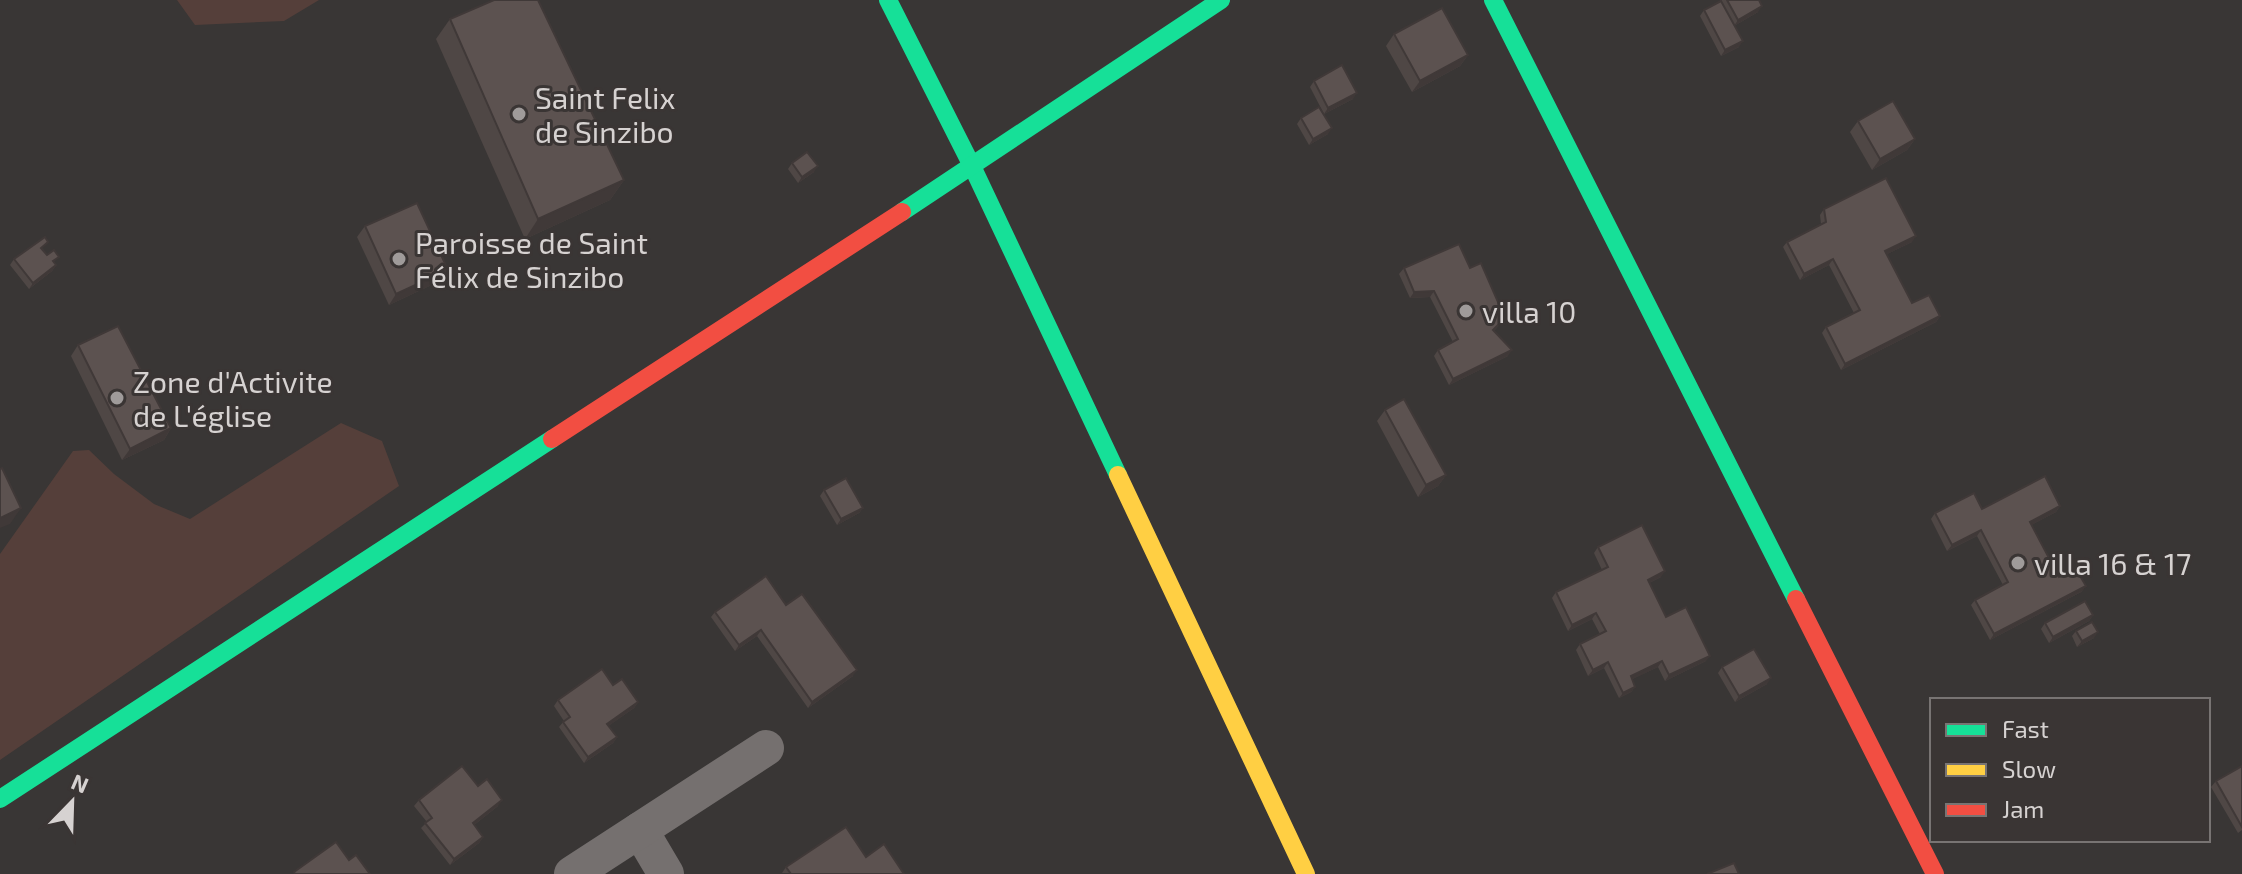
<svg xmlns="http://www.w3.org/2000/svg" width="2242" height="874" font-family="'Exo 2',sans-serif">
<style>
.green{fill:#553f3a}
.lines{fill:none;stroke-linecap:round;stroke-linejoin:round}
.street{stroke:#75706f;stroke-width:36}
.fast{stroke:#16e098;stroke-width:18}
.slow{stroke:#ffcf43;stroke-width:18}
.jam{stroke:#f24e42;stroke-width:18}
.wall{fill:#4f4745}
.shaded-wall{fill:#403938}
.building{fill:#5c5250;stroke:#403938;stroke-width:2}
.poi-dot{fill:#9f9b9a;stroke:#3a3534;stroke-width:3}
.labels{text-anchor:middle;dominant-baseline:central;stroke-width:6;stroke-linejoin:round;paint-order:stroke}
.poi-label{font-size:30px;fill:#d6d2d1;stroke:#3a3534;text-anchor:start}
</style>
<rect width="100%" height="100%" fill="#393635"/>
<g class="green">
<polygon points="177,0 319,0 284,21 195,25"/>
<polygon points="341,423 382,441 399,486 0,760 0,554 73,451 89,450 114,474 154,504 190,519"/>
</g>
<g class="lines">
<g class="street">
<polyline points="640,830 666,874"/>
<polyline points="572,874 766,748"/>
</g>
<g class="fast">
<polyline points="888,0 972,166 1118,475"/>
<polyline points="1493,0 1796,599"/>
<polyline points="902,212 1221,0"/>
<polyline points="0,799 552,439"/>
</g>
<polyline class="slow" points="1118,475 1306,874"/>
<g class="jam">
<polyline points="552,439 902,212"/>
<polyline points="1796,599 1935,874"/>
</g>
</g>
<g class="wall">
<polygon points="1720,0 1759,0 1758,12 1734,26 1739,47 1721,56 1700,16 1704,10 1720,1"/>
<polygon points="450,19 624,180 610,200 525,239 436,39"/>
<polygon points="1394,34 1468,55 1460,66 1412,92 1386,46"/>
<polygon points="1314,81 1353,99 1324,114 1310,87"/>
<polygon points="1301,118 1328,134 1309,145 1297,124"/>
<polygon points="1858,121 1915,139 1907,150 1872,170 1850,132"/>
<polygon points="792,163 814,172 798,183 788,169"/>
<polygon points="1824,209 1912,242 1887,254 1912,303 1940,316 1936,322 1841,370 1822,333 1826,327 1854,313 1829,265 1800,280 1783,247 1787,242 1821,224 1820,215"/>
<polygon points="365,226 440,281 389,305 357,237"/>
<polygon points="44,248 42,249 56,265 52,271 29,289 10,265 14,259"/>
<polygon points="1404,268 1470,268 1505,318 1494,331 1508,356 1449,385 1434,356 1438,350 1453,342 1430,297 1410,298 1399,274"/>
<polygon points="78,345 171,428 164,440 122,460 71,356"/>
<polygon points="1385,410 1446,475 1438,486 1418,497 1377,421"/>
<polygon points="824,490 863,508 859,513 837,525 820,496"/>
<polygon points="2060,506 2056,512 2031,525 2059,577 2086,586 2081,592 1990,640 1971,605 1975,600 2003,585 1977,536 1947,551 1931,519 1935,513 1982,509"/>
<polygon points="1598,547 1661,577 1649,583 1666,617 1706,661 1665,681 1658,667 1632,679 1635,687 1631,692 1619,698 1604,668 1588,676 1576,650 1580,644 1600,634 1592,619 1568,631 1552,598 1556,592 1602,570 1594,553"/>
<polygon points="786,605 853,676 808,708 757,636 735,651 711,617 715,612"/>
<polygon points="2093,615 2089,621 2049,643 2041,629 2045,623"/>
<polygon points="2076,631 2094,638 2077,647 2072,636"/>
<polygon points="1722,667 1767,684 1735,702 1718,673"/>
<polygon points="613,685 638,702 634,708 608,726 617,737 613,743 584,763 559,727 564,721 554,706 558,700"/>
<polygon points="2242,766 2242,830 2238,833 2211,787 2216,781"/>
<polygon points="478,786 498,806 474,825 483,837 479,843 450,865 421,828 427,822 414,806 419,800"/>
<polygon points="866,857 904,874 782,873 786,867"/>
</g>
<g class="shaded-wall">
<polygon points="1762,6 1758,12 1734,26 1738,20"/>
<polygon points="1743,41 1739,47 1721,56 1725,50"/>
<polygon points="1468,55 1460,66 1412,92 1420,81"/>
<polygon points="1357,93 1353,99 1324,114 1328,108"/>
<polygon points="1332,128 1328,134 1309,145 1313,139"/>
<polygon points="1915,139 1907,150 1872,170 1880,159"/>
<polygon points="818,166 814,172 798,183 802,177"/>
<polygon points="624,180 610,200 525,239 538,219"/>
<polygon points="1916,236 1912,242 1881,257 1885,251"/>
<polygon points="1833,259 1829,265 1800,280 1804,274"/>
<polygon points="56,265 52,271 29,289 33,283"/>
<polygon points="448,270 440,281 389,305 396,294"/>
<polygon points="1434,291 1430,297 1410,298 1414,292"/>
<polygon points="1940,316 1936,322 1841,370 1845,364"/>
<polygon points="1512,350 1508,356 1449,385 1453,379"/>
<polygon points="171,428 164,440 122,460 130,449"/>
<polygon points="1446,475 1438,486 1418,497 1426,485"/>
<polygon points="2060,506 2056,512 2026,528 2030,522"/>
<polygon points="21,508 10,524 0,528 0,518"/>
<polygon points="863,508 859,513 837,525 841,519"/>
<polygon points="1981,530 1977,536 1947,551 1952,545"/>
<polygon points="1665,571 1661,577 1643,586 1648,580"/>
<polygon points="2086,586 2081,592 1990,640 1994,634"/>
<polygon points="1596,613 1592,619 1568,631 1572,625"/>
<polygon points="2093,615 2089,621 2049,643 2053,637"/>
<polygon points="761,630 757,636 735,651 739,645"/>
<polygon points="2098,632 2094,638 2077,647 2082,641"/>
<polygon points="1710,656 1706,661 1665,681 1669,675"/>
<polygon points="1662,661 1658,667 1627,682 1631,676"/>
<polygon points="1608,662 1604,668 1588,676 1593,670"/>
<polygon points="857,670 853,676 808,708 812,702"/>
<polygon points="1771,678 1767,684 1735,702 1739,696"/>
<polygon points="1635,687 1631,692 1619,698 1623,693"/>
<polygon points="638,702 634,708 603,730 607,724"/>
<polygon points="617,737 613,743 584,763 588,757"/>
<polygon points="502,800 498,806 469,829 473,823"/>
<polygon points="483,837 479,843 450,865 454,859"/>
</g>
<g class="building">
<polygon points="494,0 538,0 624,180 538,219 450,19"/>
<polygon points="1727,0 1759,0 1762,6 1738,20"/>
<polygon points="1721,1 1743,41 1725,50 1704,10"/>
<polygon points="1442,8 1468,55 1420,81 1394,34"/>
<polygon points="1342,65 1357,93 1328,108 1314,81"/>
<polygon points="1893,101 1915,139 1880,159 1858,121"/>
<polygon points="1319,107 1332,128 1313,139 1301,118"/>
<polygon points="807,152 818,166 802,177 792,163"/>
<polygon points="1886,178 1916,236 1885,251 1912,303 1929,295 1940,316 1845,364 1826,327 1860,310 1833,259 1804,274 1787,242 1826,222 1824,209"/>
<polygon points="417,203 448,270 396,294 365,226"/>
<polygon points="45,237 48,242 41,248 47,255 54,250 59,257 53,261 56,265 33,283 14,259"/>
<polygon points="1459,244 1470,268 1481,263 1505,318 1493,330 1512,350 1453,379 1438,350 1458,339 1434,291 1414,292 1404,268"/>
<polygon points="118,326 171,428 130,449 78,345"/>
<polygon points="1404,399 1446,475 1426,485 1385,410"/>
<polygon points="2,468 21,508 0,518 0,469"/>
<polygon points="2045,476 2060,506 2030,522 2059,577 2076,569 2086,586 1994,634 1975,600 2008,582 1981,530 1952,545 1935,513 1974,493 1982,509"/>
<polygon points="846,478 863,508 841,519 824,490"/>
<polygon points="1642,525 1665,571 1648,580 1666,617 1686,607 1710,656 1669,675 1662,661 1631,676 1635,687 1623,693 1608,662 1593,670 1580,644 1606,631 1596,613 1572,625 1556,592 1608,567 1598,547"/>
<polygon points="766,576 786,605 802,594 857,670 812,702 761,630 739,645 715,612"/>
<polygon points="2085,601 2093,615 2053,637 2045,623"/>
<polygon points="2092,622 2098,632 2082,641 2076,631"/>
<polygon points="1754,649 1771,678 1739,696 1722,667"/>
<polygon points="602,669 613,685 622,679 638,702 607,724 617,737 588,757 563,722 570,717 558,700"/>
<polygon points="462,766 478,786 487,779 502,800 473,823 483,837 454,859 425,823 432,818 419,800"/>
<polygon points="2242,766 2242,827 2216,781"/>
<polygon points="846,827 866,857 884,844 904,874 791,874 786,867"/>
<polygon points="336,842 349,860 356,855 370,874 295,874 294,872"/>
<polygon points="1734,863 1739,874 1707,874"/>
</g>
<g class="poi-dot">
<circle cx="519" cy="114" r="8"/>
<circle cx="399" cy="259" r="8"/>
<circle cx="1466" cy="311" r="8"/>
<circle cx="117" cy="398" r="8"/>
<circle cx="2018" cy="563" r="8"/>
</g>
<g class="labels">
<g class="poi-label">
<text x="535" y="97">Saint Felix<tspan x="535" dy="34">de Sinzibo</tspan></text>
<text x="415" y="242">Paroisse de Saint<tspan x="415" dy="34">Félix de Sinzibo</tspan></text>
<text x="1482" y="311">villa 10</text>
<text x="133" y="381">Zone d'Activite<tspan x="133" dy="34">de L'église</tspan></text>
<text x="2034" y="563">villa 16 &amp; 17</text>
</g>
</g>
<rect x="1930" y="698" width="280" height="144" fill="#3a3534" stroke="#787473" stroke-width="2"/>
<rect x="1946" y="724" width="40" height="12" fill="#16e098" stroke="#787473" stroke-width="2"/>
<text x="2002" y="738" font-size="24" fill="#d6d2d1">Fast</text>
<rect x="1946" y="764" width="40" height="12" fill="#ffcf43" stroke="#787473" stroke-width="2"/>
<text x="2002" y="778" font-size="24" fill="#d6d2d1">Slow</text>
<rect x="1946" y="804" width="40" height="12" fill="#f24e42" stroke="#787473" stroke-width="2"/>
<text x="2002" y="818" font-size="24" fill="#d6d2d1">Jam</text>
<g transform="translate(72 802) rotate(23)" stroke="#3a3534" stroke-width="6" paint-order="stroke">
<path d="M0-6L14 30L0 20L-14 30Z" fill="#d6d2d1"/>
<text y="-12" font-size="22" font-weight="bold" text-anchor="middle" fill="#d6d2d1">N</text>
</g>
</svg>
